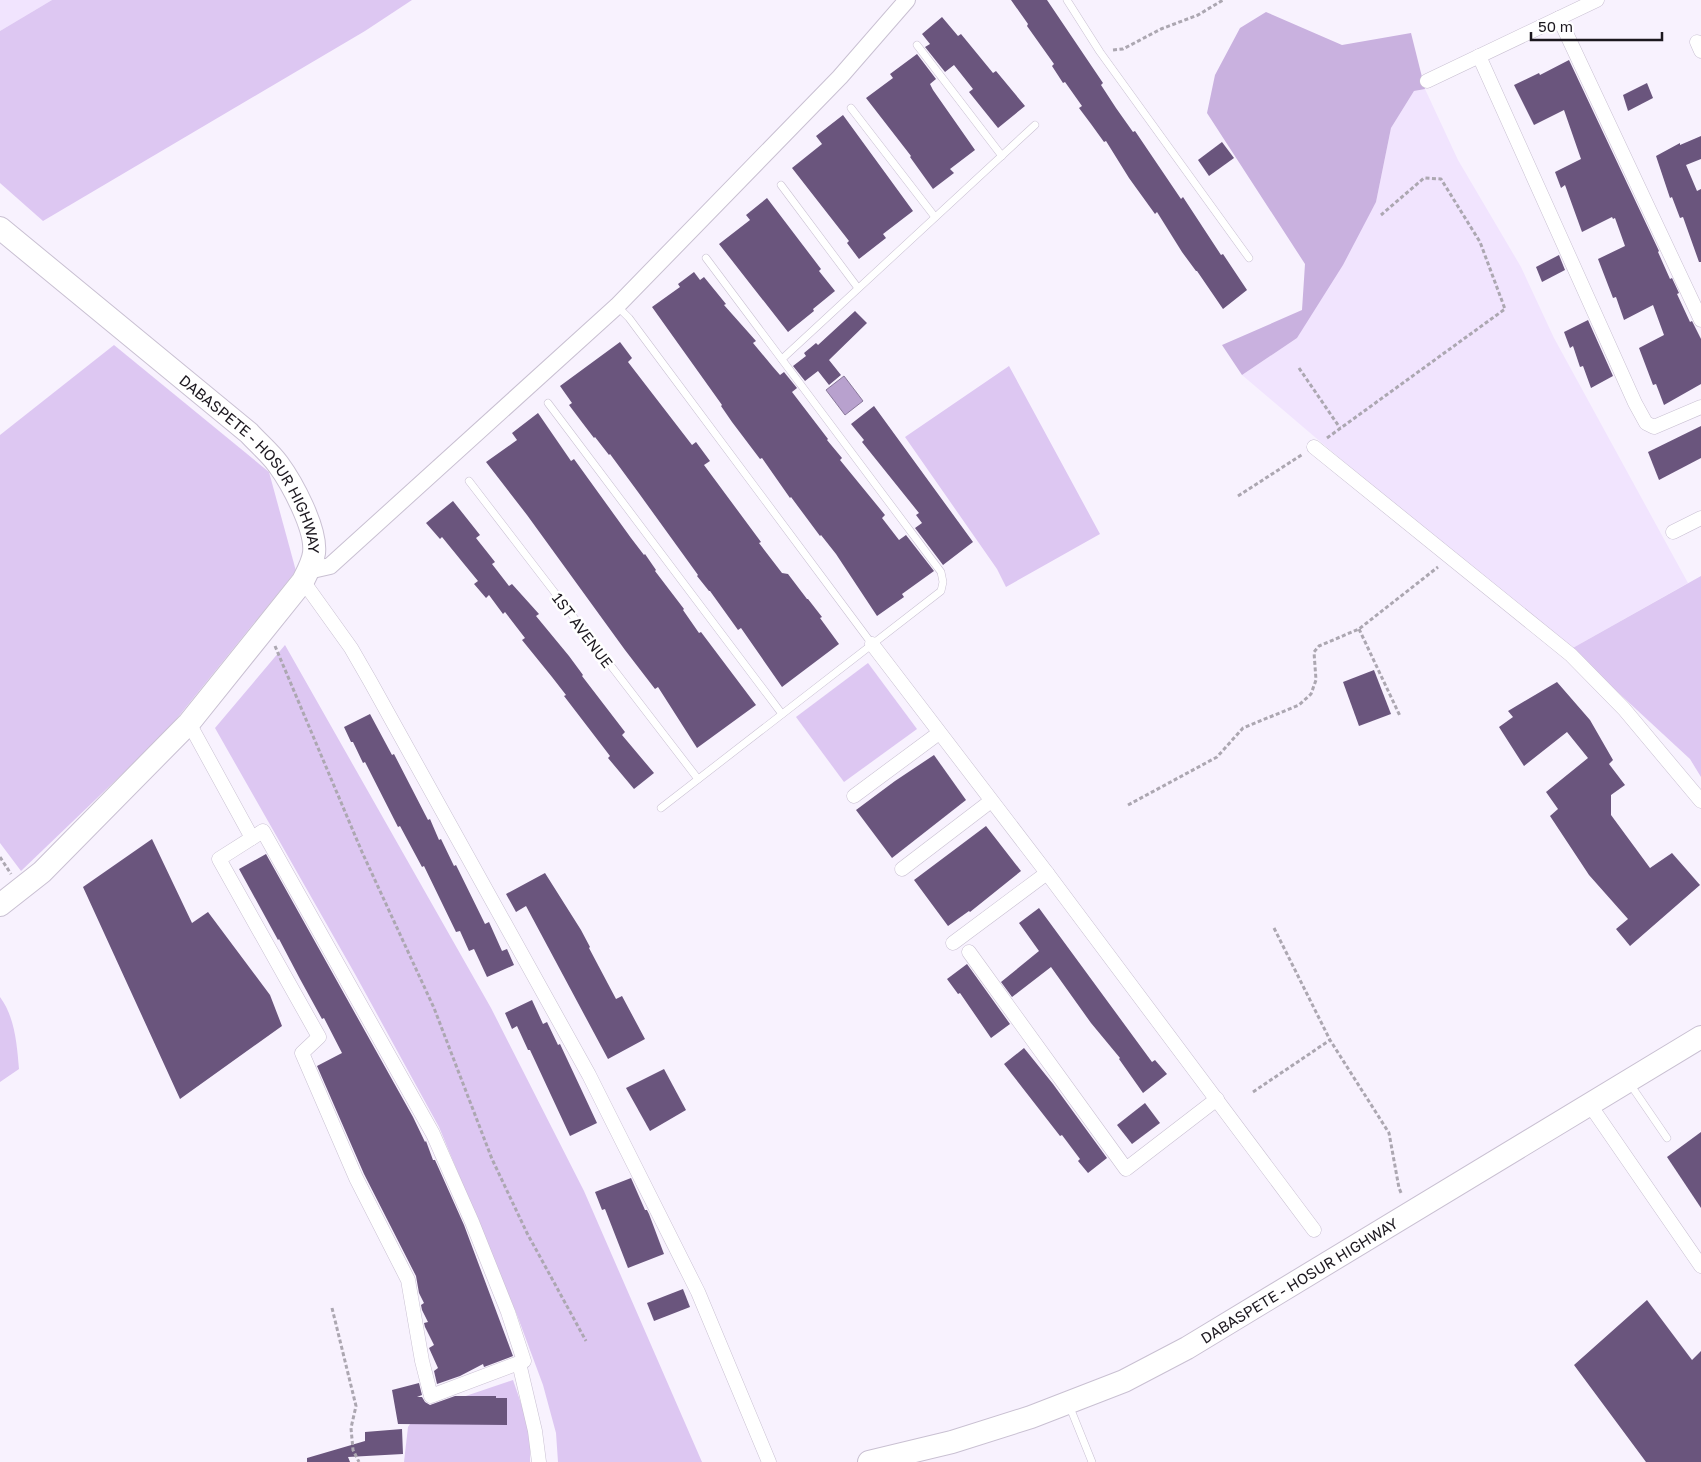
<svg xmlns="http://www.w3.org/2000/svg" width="1701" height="1462" font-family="'Golos Text',sans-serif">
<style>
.built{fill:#f1e4fe}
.green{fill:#ddc7f2}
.forest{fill:#c9b1df}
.water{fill:#b8a1ce;stroke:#89789a}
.building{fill:#6a557d}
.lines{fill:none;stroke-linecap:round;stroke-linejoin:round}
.service-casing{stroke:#c9c0d2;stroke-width:8}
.minor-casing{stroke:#c9c0d2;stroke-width:15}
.tertiary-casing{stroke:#c9c0d2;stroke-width:18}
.trunk-casing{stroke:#c9c0d2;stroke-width:24}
.path{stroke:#aca7b1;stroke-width:3;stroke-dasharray:4 2.5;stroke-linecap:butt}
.service{stroke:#fff;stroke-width:7}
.minor{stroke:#fff;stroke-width:14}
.tertiary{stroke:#fff;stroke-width:16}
.trunk{stroke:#fff;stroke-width:22}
.labels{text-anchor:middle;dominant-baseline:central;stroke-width:5;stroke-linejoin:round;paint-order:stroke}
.street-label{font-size:15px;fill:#1c181f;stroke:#fff}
</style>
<rect width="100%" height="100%" fill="#f8f2fe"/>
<g class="built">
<polygon points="0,0 52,0 0,31"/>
<polygon points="1425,89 1458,160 1521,267 1554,338 1688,583 1571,649 1350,467 1242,375 1297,338 1376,202 1391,128 1414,91"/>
</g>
<g class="green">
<polygon points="52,0 412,0 365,31 43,221 0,183 0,31"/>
<polygon points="114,345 269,472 296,571 166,732 21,871 0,843 0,435"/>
<polygon points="1009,366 1100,534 1006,587 997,569 905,437"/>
<polygon points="1701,576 1701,777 1690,759 1571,649"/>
<polygon points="285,645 491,1008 584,1191 702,1462 558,1462 556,1433 543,1385 517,1315 439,1127 355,974 215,728"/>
<polygon points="868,663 917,729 844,782 796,717"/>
<path d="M0,997C15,1017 17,1045 19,1069L0,1082Z"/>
<polygon points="513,1380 530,1429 530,1462 404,1462 408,1427 417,1414 442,1404"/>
</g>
<polygon class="forest" points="1266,12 1342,45 1411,33 1425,89 1414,91 1391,128 1376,202 1343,265 1297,338 1242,375 1222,345 1302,310 1305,264 1207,113 1215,75 1240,28"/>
<polygon class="water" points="844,376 863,401 845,415 826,390"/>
<g class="building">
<polygon points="1011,0 1047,0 1103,83 1101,85 1116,108 1133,132 1135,131 1181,199 1183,197 1221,255 1223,254 1247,290 1223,309 1197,271 1196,271 1182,252 1157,212 1155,214 1129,178 1106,141 1104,142 1091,124 1079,108 1082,106 1065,82 1063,83 1052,66 1054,64 1027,26 1028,24"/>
<polygon points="942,17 958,36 961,34 993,73 996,71 1025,106 998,128 969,92 973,89 954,65 945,72 925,47 930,44 922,34"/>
<polygon points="917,54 936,79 930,84 933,90 975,150 950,169 954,173 933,189 910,157 911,156 866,98 893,78 890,74"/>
<polygon points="1569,60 1659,251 1658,252 1670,279 1672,278 1679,293 1677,294 1690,322 1692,321 1701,339 1701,384 1664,405 1656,384 1653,385 1639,348 1664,335 1653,305 1624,320 1616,297 1613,298 1598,259 1625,246 1615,218 1613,219 1612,217 1582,232 1565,185 1561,188 1555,172 1581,159 1564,110 1534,125 1514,85 1539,73 1540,75"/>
<polygon points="1647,83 1653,98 1628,111 1623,95"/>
<polygon points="843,115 913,211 883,234 886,238 859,259 847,243 849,241 792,168 822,144 816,136"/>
<polygon points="1701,136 1701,159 1686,165 1697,191 1701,189 1701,262 1699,262 1683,217 1680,218 1672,197 1670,198 1656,156 1680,143 1680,145"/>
<polygon points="1222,142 1234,158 1209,176 1198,160"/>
<polygon points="767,198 821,269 819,271 835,291 813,309 814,311 788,332 719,244 750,220 746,215"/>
<polygon points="1559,255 1565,270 1542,282 1536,267"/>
<polygon points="694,272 700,280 704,277 726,304 724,305 756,341 753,343 773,367 780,375 784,372 797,388 792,392 828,439 827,440 842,458 840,460 885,515 882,518 899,540 906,535 934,571 902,594 904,597 877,616 836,554 821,535 820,536 791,497 790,498 762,458 760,459 732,422 721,406 722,405 652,307 680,287 678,284"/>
<polygon points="855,311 867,323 829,360 841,375 829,385 818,371 805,381 793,366 806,356 804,353 816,343 818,345"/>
<polygon points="1588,320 1613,376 1591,388 1583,366 1580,367 1573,346 1570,348 1564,332"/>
<polygon points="620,342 632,358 628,362 692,445 696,442 710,461 704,465 761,542 759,543 782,573 788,574 807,599 808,599 822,617 820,618 839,644 782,687 741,628 738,630 710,591 709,591 697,576 698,575 638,492 610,454 609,455 595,437 594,438 581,421 569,405 572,403 560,386"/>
<polygon points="874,406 973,542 943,565 915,528 922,523 916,515 919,513 862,442 864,440 851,424"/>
<polygon points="538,413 571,461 574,459 631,538 644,555 645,554 656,570 655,571 684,609 683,610 699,633 701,632 756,705 697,748 658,687 655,689 625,650 527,515 486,462 517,440 512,433"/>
<polygon points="1701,426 1701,458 1659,480 1648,452"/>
<polygon points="453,501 480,535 476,538 495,562 492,564 509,586 512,584 539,614 536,616 569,656 583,675 582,676 625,732 622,735 654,773 634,789 608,758 610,756 564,696 566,695 552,677 522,640 525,638 505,612 503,614 489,595 486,598 474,584 478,581 464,564 442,537 440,539 426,523"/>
<polygon points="1374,670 1391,714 1359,726 1343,682"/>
<polygon points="1557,682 1590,720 1613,760 1609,764 1625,785 1611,795 1611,815 1650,868 1672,853 1700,885 1630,946 1616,929 1628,919 1589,875 1550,816 1558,809 1546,792 1588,758 1567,732 1524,766 1499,727 1513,717 1508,711"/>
<polygon points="370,714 392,755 394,754 428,820 430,819 439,840 441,839 454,866 456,865 485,924 489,922 502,951 507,949 514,965 487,977 474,949 469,951 460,931 456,932 424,866 422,867 400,826 398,827 365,762 363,763 353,742 351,742 344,727"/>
<polygon points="934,755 966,800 892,858 856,810 895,781"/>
<polygon points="986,826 1021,871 970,912 969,911 948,926 914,880"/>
<polygon points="152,839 192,923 208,912 270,995 282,1026 180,1099 83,887"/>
<polygon points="266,854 413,1117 425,1142 426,1141 433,1160 435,1160 464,1225 513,1356 484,1367 483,1364 460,1376 437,1384 434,1371 438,1368 429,1348 434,1345 425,1327 424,1323 428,1322 422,1310 421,1305 424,1303 419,1293 416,1276 364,1174 317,1066 342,1053 324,1018 322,1019 300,979 279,939 278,940 239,869"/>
<polygon points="545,873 581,930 590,947 589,948 616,999 622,996 645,1039 608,1059 526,906 516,912 506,894"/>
<polygon points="1039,908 1152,1062 1155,1060 1167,1074 1143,1093 1119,1059 1120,1058 1091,1023 1051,967 1012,997 1001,982 1039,951 1019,923"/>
<polygon points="967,964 1010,1024 991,1038 960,993 958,994 947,979"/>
<polygon points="532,1000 543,1024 547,1022 558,1045 560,1044 597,1123 570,1136 530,1050 528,1050 517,1026 512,1029 505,1013"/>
<polygon points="1024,1048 1053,1084 1107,1158 1088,1173 1078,1161 1080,1159 1062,1135 1060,1136 1004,1064"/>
<polygon points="664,1069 686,1110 650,1131 626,1088"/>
<polygon points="1145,1103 1160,1123 1132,1144 1117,1125"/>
<polygon points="1701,1132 1701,1208 1667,1157"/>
<polygon points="631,1178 645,1210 647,1210 649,1214 664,1254 628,1268 605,1209 602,1210 595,1192"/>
<polygon points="683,1289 690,1307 654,1321 647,1303"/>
<polygon points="1647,1300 1692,1360 1701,1351 1701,1462 1646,1462 1574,1365"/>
<polygon points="419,1383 422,1395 417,1397 422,1397 425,1402 430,1405 455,1396 496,1396 496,1398 507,1398 507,1425 398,1424 392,1390"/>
<polygon points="402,1429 403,1454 348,1457 350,1462 307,1462 307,1458 365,1441 365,1432"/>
</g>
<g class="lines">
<defs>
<g id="service">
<polyline points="1067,0 1100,52 1249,258"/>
<polyline points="917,45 1002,156"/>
<polyline points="851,108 935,217"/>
<polyline points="781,185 858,288"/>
<polyline points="617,306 629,318 872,644"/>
<polyline points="782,359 1035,125"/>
<polyline points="548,403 782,714"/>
<polyline points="469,481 698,779"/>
<polyline points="661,808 941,591 943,582 941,572 706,258"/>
<polyline points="1630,1084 1667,1138"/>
<polyline points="1069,1405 1092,1462"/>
</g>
<g id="minor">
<polyline points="1559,18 1701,320"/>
<polyline points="1697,42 1701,51"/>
<polyline points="1479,56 1635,403 1646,423 1654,427 1701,407"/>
<polyline points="1427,81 1597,0"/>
<polyline points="1314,447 1571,655 1624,709 1701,801"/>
<polyline points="1673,532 1701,518"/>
<polyline points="303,581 351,648 370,681 589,1075 698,1292 769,1462"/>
<polyline points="872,644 1047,873 1314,1230"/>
<polyline points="189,723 252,838"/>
<polyline points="854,796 939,733"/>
<polygon points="263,831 433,1134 472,1222 508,1312 524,1361 431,1396 422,1361 408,1280 356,1178 302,1053 319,1037 219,859"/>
<polyline points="902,869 991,801"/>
<polyline points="953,943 1047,873"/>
<polyline points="969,952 1126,1169 1217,1099"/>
<polyline points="1590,1105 1701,1266"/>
<polyline points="519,1363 535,1431 539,1462"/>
</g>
<polyline id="tertiary" points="308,571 330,566 617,306 840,77 907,0"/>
<g id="trunk">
<path id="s1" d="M0,228L249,433C258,443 270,453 278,464C292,483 317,529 314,553C313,562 307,573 303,581L189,723L42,872L0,905"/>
<path id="s2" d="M869,1462L952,1442L1031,1417L1124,1381L1187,1348L1701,1037"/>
</g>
</defs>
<use href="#service" class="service-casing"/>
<use href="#minor" class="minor-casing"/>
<use href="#tertiary" class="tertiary-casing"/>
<use href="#trunk" class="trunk-casing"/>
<g class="path">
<polyline points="1113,50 1123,49 1161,29 1198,15 1223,0"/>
<polyline points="1299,368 1340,428"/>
<polyline points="1327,438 1505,309 1480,242 1441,179 1424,178 1381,215"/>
<polyline points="1238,496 1303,454"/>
<polyline points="1359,629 1400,716"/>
<polyline points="275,646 362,852 434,1008 492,1159 527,1233 586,1341"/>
<polyline points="1128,805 1217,757 1243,728 1299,705 1311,694 1316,680 1314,652 1319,646 1359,629 1438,567"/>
<polyline points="0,857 11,874"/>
<polyline points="1274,928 1330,1040 1389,1133 1399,1188 1402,1195"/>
<polyline points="1253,1092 1330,1040"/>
<polyline points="332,1308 356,1406 351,1428 353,1450 359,1462"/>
</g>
<use href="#service" class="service"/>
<use href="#minor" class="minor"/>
<use href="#tertiary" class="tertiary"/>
<use href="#trunk" class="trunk"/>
</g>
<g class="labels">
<g class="street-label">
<text stroke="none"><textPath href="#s1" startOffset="349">DABASPETE - HOSUR HIGHWAY</textPath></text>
<text transform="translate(583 630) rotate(53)">1ST AVENUE</text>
<text stroke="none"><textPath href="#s2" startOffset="470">DABASPETE - HOSUR HIGHWAY</textPath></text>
</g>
</g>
<path d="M1531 32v8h131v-8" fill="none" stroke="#1c181f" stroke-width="2.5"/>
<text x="1538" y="32" font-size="15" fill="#1c181f" stroke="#ffffff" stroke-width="4" paint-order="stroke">50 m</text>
</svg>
